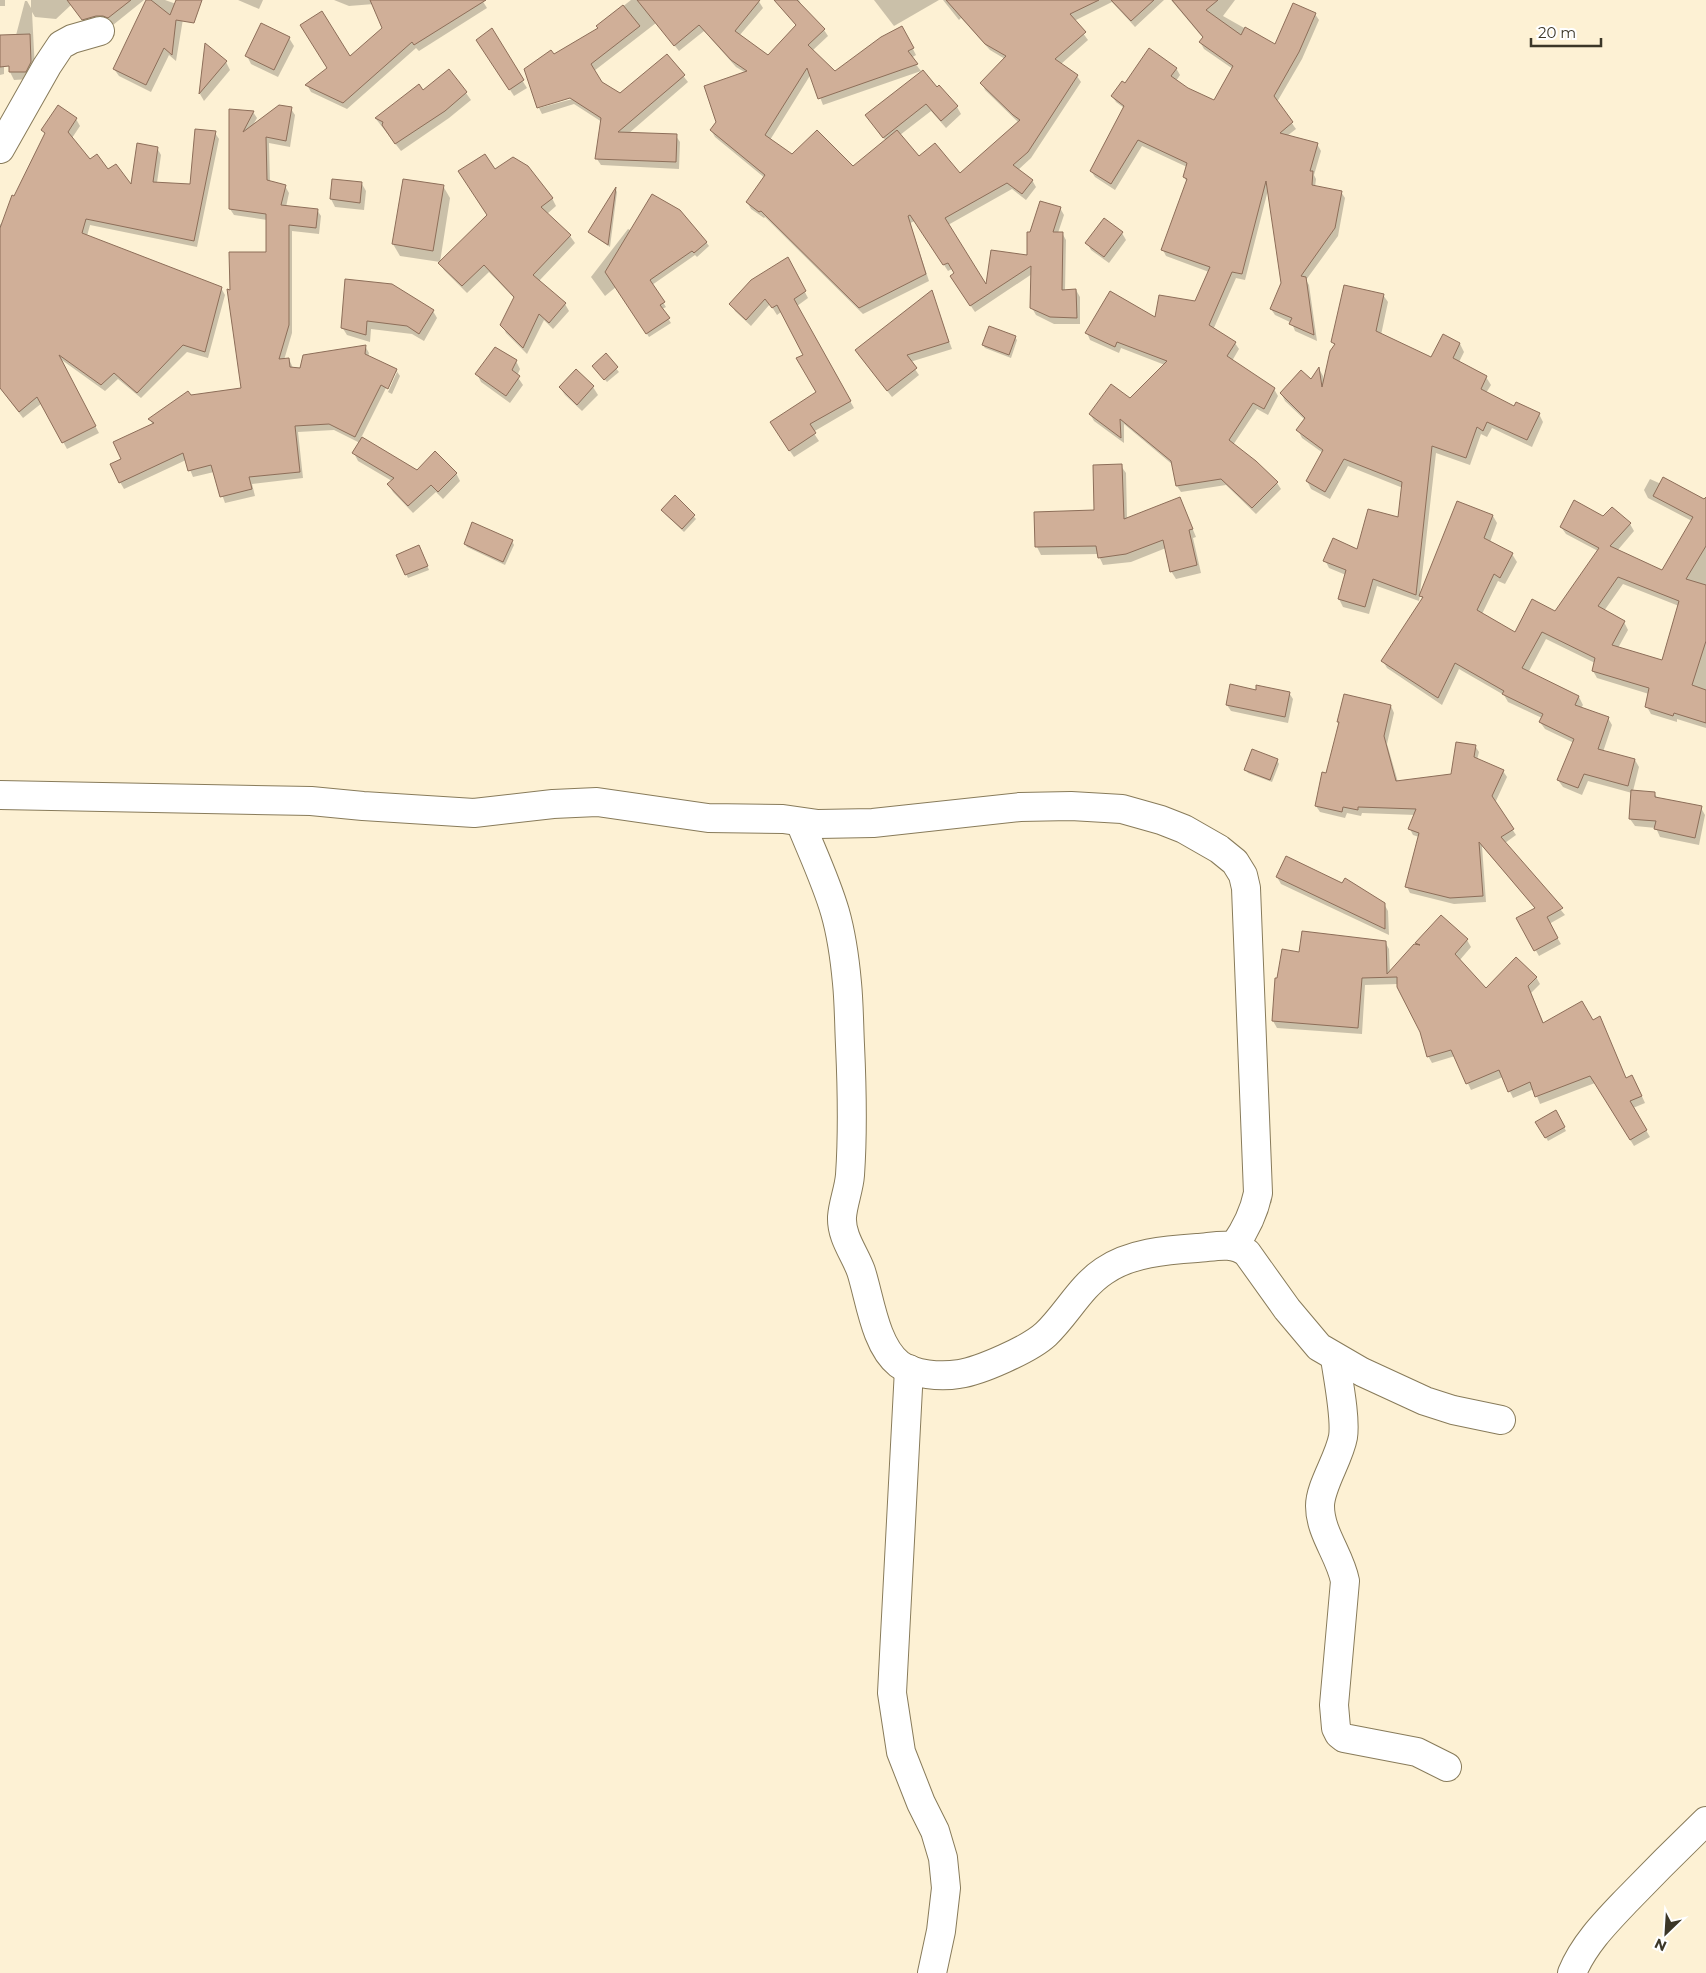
<svg xmlns="http://www.w3.org/2000/svg" width="1706" height="1973" font-family="Montserrat,sans-serif">
<style>
.shadow{fill:#0003;fill-rule:evenodd}
.building{fill:#d0af98;stroke:#8d6e59;fill-rule:evenodd}
.lines{fill:none;stroke-linecap:round;stroke-linejoin:round}
.minor-casing{stroke:#887b5a;stroke-width:30}
.minor{stroke:#fff;stroke-width:28}
</style>
<rect width="100%" height="100%" fill="#fdf1d4"/>
<g class="shadow">
<rect x="0" y="0" width="5" height="6"/>
<polygon points="31,0 144,0 113,25 108,22 87,26 71,5 56,19 35,17 32,12 35,70 30,79 14,80 10,72 10,58 25,1 27,1 31,8"/>
<polygon points="147,0 165,0 179,5 184,13 176,61 169,55 151,92 119,76 114,69"/>
<polygon points="238,0 263,0 259,9"/>
<polygon points="334,0 482,0 487,8 419,51 416,48 347,109 311,92 307,85 350,58 383,28 374,4 349,6"/>
<polygon points="631,0 758,0 763,8 739,36 768,56 797,26 774,0 799,0 801,4 800,5 824,30 828,36 812,51 835,73 902,28 916,55 911,58 921,71 823,105 811,74 770,140 792,156 853,168 886,141 866,115 937,89 957,107 961,114 946,128 931,111 900,135 919,158 960,175 1019,123 985,90 982,83 1005,59 990,50 961,18 959,20 943,0 1164,0 1135,27 1112,2 1074,21 1088,40 1061,64 1077,76 1081,82 1031,158 1018,170 1032,180 1036,187 1026,200 1012,189 948,225 987,288 1028,257 1031,233 1060,208 1064,215 1058,233 1062,233 1066,240 1065,291 1076,290 1080,297 1080,324 1054,324 1036,315 1032,308 1032,274 975,312 955,283 955,273 952,269 948,271 915,221 910,223 929,281 863,314 765,217 764,218 751,209 747,202 765,178 715,137 711,130 746,73 736,67 704,31 679,51 656,23 594,71 601,82 620,94 667,55 688,82 628,134 676,136 680,142 679,169 601,165 597,159 602,122 574,104 542,114 539,108 576,98 554,56 599,28 598,26"/>
<polygon points="874,0 939,0 894,26"/>
<polygon points="1171,0 1235,0 1223,16 1276,46 1315,14 1319,20 1302,59 1277,102 1296,129 1287,136 1317,144 1321,151 1314,175 1316,179 1315,187 1341,192 1345,198 1338,236 1306,280 1309,285 1317,341 1295,331 1292,323 1275,315 1271,309 1282,284 1268,190 1245,280 1236,278 1213,330 1235,343 1239,349 1232,361 1274,389 1278,396 1268,415 1257,409 1233,445 1277,483 1281,489 1256,514 1226,485 1181,492 1177,486 1173,465 1124,424 1124,443 1094,421 1090,414 1130,400 1165,365 1121,348 1119,353 1090,340 1087,333 1156,319 1196,302 1209,272 1166,256 1163,250 1187,182 1184,177 1187,167 1142,146 1115,190 1095,177 1091,171 1124,108 1116,102 1112,96 1125,84 1176,68 1180,75 1176,81 1188,89 1215,102 1233,69 1204,49 1200,42 1203,38"/>
<polygon points="491,30 527,88 514,96 482,47"/>
<polygon points="0,38 4,44 4,74 0,75"/>
<polygon points="289,38 294,46 278,77 251,64 247,56"/>
<polygon points="206,45 226,62 230,70 204,101 200,94"/>
<polygon points="419,86 423,92 466,93 471,100 449,118 401,151 376,119"/>
<polygon points="59,107 76,119 80,126 72,138 89,161 108,171 132,187 157,148 161,155 157,183 191,185 215,133 219,139 197,247 90,225 87,236 221,288 225,295 208,358 187,352 141,398 118,379 105,391 59,358 99,433 67,449 42,403 23,418 0,388 0,224 2,225"/>
<polygon points="291,109 295,115 290,147 269,143 270,182 285,186 289,193 286,207 317,210 321,216 319,234 292,231 292,333 284,360 289,359 293,368 301,369 365,346 369,353 368,357 396,370 400,376 392,394 388,392 397,372 394,372 361,438 417,471 456,473 460,481 443,499 436,492 413,513 393,492 389,485 392,481 358,461 354,453 360,443 334,430 298,432 303,478 252,484 255,496 225,503 214,472 193,477 186,460 124,489 120,482 123,460 153,425 150,419 191,397 242,389 231,292 267,253 267,220 234,215 230,209 230,110 253,112 257,118 252,127"/>
<polygon points="495,171 552,198 556,206 547,214 570,236 575,243 539,281 565,304 569,311 553,329 544,320 527,354 506,333 502,325 515,299 489,272 467,293 444,270 440,263 489,215"/>
<polygon points="362,184 366,191 364,210 335,207 331,199"/>
<polygon points="443,186 450,198 440,262 400,256 393,244"/>
<polygon points="616,190 617,192 610,247 592,235 590,232"/>
<polygon points="628,229 632,231 706,242 709,246 697,257 695,255 652,285 666,307 662,309 671,323 649,337 616,287 605,296 591,277"/>
<polygon points="1122,233 1126,240 1109,263 1091,250 1087,243"/>
<polygon points="791,266 808,298 797,306 854,408 813,432 819,441 794,457 775,429 818,392 804,355 781,312 777,315 770,304 751,326 735,311 731,304"/>
<polygon points="346,281 433,311 437,318 424,341 412,334 371,329 370,342 347,335 342,327"/>
<polygon points="931,292 952,349 910,362 919,375 892,397 856,351"/>
<path d="M1383,295L1388,302L1381,335L1432,358L1443,336L1460,344L1464,352L1459,362L1486,377L1491,385L1486,393L1515,408L1539,414L1543,422L1532,447L1492,428L1487,437L1481,434L1470,465L1436,453L1420,593L1493,516L1497,523L1490,542L1512,554L1517,562L1505,584L1498,581L1482,614L1515,634L1555,613L1598,551L1566,534L1561,527L1604,518L1630,524L1634,531L1617,551L1662,572L1692,521L1648,498L1644,490L1650,479L1706,504V728L1677,719V722L1651,714L1647,707L1649,694L1597,678L1593,671L1595,663L1546,639L1528,673L1579,697L1583,705L1581,708L1608,718L1612,725L1603,752L1635,760L1639,767L1633,791L1654,793L1658,799L1701,808L1705,815L1699,845L1660,837L1656,828L1635,826L1630,819L1632,793L1588,781L1582,795L1563,787L1558,780L1574,743L1545,729L1540,722L1542,718L1508,702L1504,695L1459,669L1442,705L1387,668L1383,661L1423,599L1420,595L1419,601L1377,586L1369,614L1343,607L1339,599L1346,575L1329,568L1325,560L1358,551L1399,519L1403,488L1348,466L1330,499L1311,489L1307,481L1323,453L1302,438L1298,430L1305,420L1285,401L1281,393L1311,381L1319,369L1323,376L1324,383L1335,346L1333,342ZM1623,584L1679,606L1663,661L1618,648L1628,630L1624,622L1604,611Z"/>
<polygon points="1015,337 1017,340 1011,358 985,348 983,345"/>
<polygon points="605,355 619,372 607,382 593,366"/>
<polygon points="516,361 520,369 517,376 523,385 510,403 481,382 477,374"/>
<polygon points="576,371 593,387 598,395 582,411 565,395 560,388"/>
<polygon points="1121,466 1126,473 1127,519 1180,498 1196,537 1193,538 1201,573 1176,579 1171,571 1166,548 1131,562 1103,565 1098,554 1041,555 1037,547 1096,512"/>
<polygon points="675,497 696,519 684,532 665,514"/>
<polygon points="473,524 512,541 514,545 505,565 467,547 465,544"/>
<polygon points="420,550 429,570 408,578 398,556"/>
<polygon points="1257,691 1289,693 1293,699 1288,723 1231,711 1227,705"/>
<polygon points="1391,706 1394,713 1387,744 1398,782 1452,775 1475,746 1479,752 1477,760 1503,771 1507,777 1495,803 1516,835 1505,843 1565,915 1549,924 1561,944 1539,956 1518,919 1536,909 1482,846 1486,902 1454,904 1410,893 1407,887 1419,837 1413,835 1410,829 1415,815 1362,813 1361,816 1347,813 1345,818 1320,812 1316,806 1327,775 1340,724 1339,722"/>
<polygon points="1277,760 1279,764 1272,782 1248,773 1246,770"/>
<polygon points="1277,877 1384,904 1388,911 1389,935 1281,884"/>
<polygon points="1441,917 1467,940 1471,947 1459,961 1486,990 1536,977 1540,984 1531,993 1544,1024 1592,1022 1603,1024 1626,1079 1636,1083 1645,1103 1633,1108 1650,1137 1634,1146 1595,1083 1540,1104 1534,1089 1513,1098 1503,1077 1471,1090 1455,1056 1432,1063 1428,1056 1421,1032 1398,984 1365,985 1362,1034 1277,1028 1273,1021 1278,979 1300,953 1385,942 1389,949 1390,973 1419,946 1417,943"/>
<polygon points="1556,1112 1566,1131 1548,1141 1537,1122"/>
</g>
<g class="building">
<polygon points="67,0 131,0 108,18 103,16 96,16 82,20"/>
<polygon points="146,0 151,0 170,15 176,0 202,0 194,23 176,20 172,55 164,48 146,85 113,69"/>
<polygon points="370,0 486,0 414,45 412,42 343,103 305,85 327,68 300,25 322,11 350,56 382,28"/>
<polygon points="637,0 760,0 735,31 768,55 796,25 774,0 797,0 825,29 808,45 835,71 881,37 902,26 914,48 908,51 918,64 818,99 807,68 765,135 792,154 817,130 853,166 897,130 919,156 935,143 960,173 1020,120 1013,115 980,83 1006,56 985,44 946,0 1099,0 1070,14 1086,32 1055,59 1078,75 1028,152 1013,165 1033,180 1022,194 1007,183 945,218 986,284 991,250 1027,255 1027,232 1030,232 1040,201 1061,207 1053,232 1063,232 1062,290 1076,289 1077,318 1050,317 1030,308 1031,266 970,306 950,276 954,273 948,263 943,265 910,215 908,216 926,274 859,308 761,211 759,212 746,202 765,175 710,130 716,122 704,86 747,71 731,60 699,25 674,46"/>
<polygon points="1111,0 1154,0 1131,21"/>
<polygon points="1172,0 1218,0 1206,10 1241,35 1245,27 1275,44 1293,3 1316,13 1299,52 1274,96 1293,122 1280,133 1318,143 1310,171 1313,171 1312,185 1342,191 1335,228 1301,276 1306,277 1314,335 1289,324 1292,318 1270,309 1281,283 1266,181 1242,274 1232,272 1209,325 1236,342 1227,356 1275,388 1264,409 1253,403 1229,440 1256,461 1278,482 1252,508 1221,479 1176,486 1171,461 1120,419 1121,438 1089,414 1111,384 1130,398 1167,361 1117,342 1115,347 1085,333 1110,291 1155,317 1159,295 1195,301 1210,267 1161,250 1187,179 1183,177 1187,163 1138,140 1111,184 1090,171 1124,106 1111,96 1122,81 1125,83 1149,48 1177,68 1171,76 1188,88 1214,100 1233,66 1199,42 1203,37"/>
<polygon points="623,5 640,26 591,64 602,82 620,93 667,54 685,75 618,132 677,134 676,162 595,159 601,118 570,98 537,108 524,69 551,50 554,54 598,28 596,26"/>
<polygon points="261,23 290,37 274,70 245,56"/>
<polygon points="492,28 524,80 509,90 476,40"/>
<polygon points="30,34 31,62 26,72 9,72 9,66 0,67 0,35"/>
<polygon points="205,43 227,61 199,94"/>
<polygon points="449,69 467,92 445,111 395,144 382,125 383,122 375,118 419,84 423,90"/>
<polygon points="923,70 937,87 939,85 958,106 941,121 926,104 883,138 865,115"/>
<polygon points="58,105 77,118 68,132 90,159 97,154 108,169 116,164 131,184 137,143 158,147 153,182 190,184 195,129 216,131 194,241 86,219 82,233 222,287 205,352 183,345 137,393 114,373 101,385 59,355 96,426 62,443 37,397 19,412 0,388 0,228 12,195 14,196 45,133 41,130"/>
<polygon points="279,105 292,107 286,141 266,137 267,180 286,185 281,205 318,209 316,228 289,225 289,325 279,359 289,358 290,367 300,368 303,355 366,345 365,354 397,369 388,389 381,385 355,437 329,424 295,426 300,472 249,477 252,489 220,497 211,465 188,471 183,453 119,483 110,464 121,459 113,442 154,423 148,419 188,391 191,395 241,388 227,289 230,290 229,252 266,252 266,214 229,209 229,109 254,111 243,132"/>
<polygon points="485,154 495,169 513,157 528,166 553,198 541,207 571,235 533,275 566,303 549,323 539,314 523,348 500,325 514,297 484,265 462,286 438,263 487,215 458,171"/>
<polygon points="332,179 362,182 360,203 330,199"/>
<polygon points="403,179 444,185 433,251 392,244"/>
<polygon points="616,187 608,245 588,232"/>
<polygon points="652,194 680,210 707,242 694,253 692,251 650,280 665,302 660,305 670,318 646,334 605,272"/>
<polygon points="1104,218 1123,232 1104,257 1085,243"/>
<polygon points="788,257 806,291 794,299 851,401 810,424 816,433 789,451 770,422 816,392 796,358 803,355 777,305 772,308 765,299 746,320 729,304 751,280"/>
<polygon points="345,279 392,284 434,310 419,334 407,326 367,321 366,335 341,328"/>
<polygon points="1344,285 1384,294 1376,331 1431,357 1443,334 1460,343 1453,358 1487,376 1481,389 1514,406 1516,402 1540,413 1527,440 1487,422 1483,431 1477,427 1466,458 1432,446 1416,595 1373,579 1365,607 1338,599 1346,570 1323,561 1333,538 1357,549 1368,509 1398,517 1402,482 1344,459 1325,492 1306,481 1323,450 1296,430 1305,418 1280,393 1301,370 1311,379 1319,367 1322,387 1330,351 1335,344 1331,342"/>
<polygon points="932,290 949,342 907,355 917,368 887,391 855,350"/>
<polygon points="989,326 1016,336 1009,355 982,345"/>
<polygon points="495,347 517,360 512,370 520,376 506,396 475,374"/>
<polygon points="606,353 618,367 604,380 592,366"/>
<polygon points="576,369 594,386 577,405 559,387"/>
<polygon points="362,437 417,470 435,451 457,473 438,492 431,485 408,506 387,484 394,478 352,453"/>
<polygon points="1122,464 1124,519 1180,497 1193,529 1189,530 1197,565 1170,572 1163,540 1126,554 1098,558 1096,546 1035,547 1034,512 1094,510 1093,465"/>
<path d="M1663,477L1704,499L1706,497V546L1686,579L1706,585V641L1692,685L1706,690V723L1674,713L1673,716L1645,707L1649,688L1592,671L1595,658L1542,632L1522,668L1579,696L1575,705L1609,717L1598,749L1635,759L1628,786L1584,774L1578,788L1557,780L1574,739L1539,722L1543,714L1502,694L1504,691L1455,663L1438,698L1381,661L1423,597L1419,596L1457,501L1493,515L1484,538L1513,553L1500,578L1494,574L1477,610L1515,632L1532,599L1555,611L1599,548L1560,527L1574,500L1603,516L1612,507L1631,523L1610,546L1662,570L1693,517L1653,496ZM1618,577L1679,601L1662,660L1612,645L1625,621L1598,606Z"/>
<polygon points="675,495 695,515 682,529 661,510"/>
<polygon points="472,522 513,540 503,562 464,544"/>
<polygon points="419,545 428,566 405,575 396,555"/>
<polygon points="1230,684 1256,690 1256,685 1290,692 1285,717 1226,705"/>
<polygon points="1344,694 1391,705 1384,736 1396,781 1451,774 1456,742 1476,745 1474,757 1504,770 1492,796 1514,829 1501,837 1563,908 1547,917 1558,938 1534,951 1516,918 1535,908 1479,842 1483,896 1450,898 1405,887 1419,833 1408,829 1416,809 1358,807 1358,810 1343,807 1342,812 1315,806 1322,772 1326,773 1339,722 1337,722"/>
<polygon points="1252,749 1278,759 1270,780 1244,770"/>
<polygon points="1631,790 1655,792 1655,797 1702,806 1695,838 1654,829 1656,821 1629,819"/>
<polygon points="1286,856 1342,883 1345,878 1385,903 1385,929 1276,877"/>
<polygon points="1441,915 1468,939 1455,954 1486,988 1516,957 1537,977 1528,986 1543,1023 1582,1001 1593,1020 1600,1016 1626,1078 1632,1075 1642,1096 1630,1101 1647,1130 1630,1140 1590,1076 1535,1097 1530,1082 1508,1092 1499,1070 1466,1084 1451,1050 1427,1057 1420,1032 1397,987 1397,977 1362,978 1358,1028 1272,1021 1275,978 1277,978 1282,949 1299,952 1302,931 1386,941 1387,974 1414,944 1420,945 1415,943"/>
<polygon points="1556,1110 1565,1127 1545,1138 1535,1122"/>
</g>
<g class="lines">
<defs>
<g id="minor">
<polyline points="0,149 47,66 61,45 72,39 100,31"/>
<path d="M0,795L311,801L363,806L474,813L553,804L597,802L708,818L783,819L818,824L873,823L1020,807L1071,806L1122,809L1161,820L1184,829L1219,849L1235,862L1243,875L1246,888L1258,1193C1254,1213 1246,1229 1234,1246"/>
<path d="M800,822C812,852 826,881 835,912C841,933 845,961 847,983C849,1003 849,1024 850,1045C852,1088 853,1132 850,1175C849,1189 843,1203 842,1217C841,1237 855,1254 861,1271C870,1299 875,1345 899,1364C913,1375 941,1377 959,1374C980,1371 1030,1349 1046,1334C1067,1314 1080,1287 1104,1271C1130,1253 1166,1250 1197,1248C1214,1247 1232,1241 1247,1253L1287,1309L1319,1347L1362,1372L1425,1401L1453,1410L1501,1420"/>
<path d="M1335,1358C1338,1379 1346,1418 1343,1437C1339,1459 1320,1486 1320,1506C1320,1533 1340,1555 1345,1581L1334,1705L1336,1728L1339,1734L1344,1738L1417,1752L1447,1767"/>
<polyline points="909,1369 892,1693 901,1752 921,1803 935,1831 943,1858 946,1888 941,1931 932,1973"/>
<path d="M1572,1973C1584,1944 1606,1922 1627,1900C1653,1873 1679,1847 1706,1821"/>
</g>
</defs>
<use href="#minor" class="minor-casing"/>
<use href="#minor" class="minor"/>
</g>
<g transform="translate(1666 1933) rotate(205)" stroke="#ffffff" stroke-width="4" paint-order="stroke">
<path d="M0-4L9 19L0 12L-9 19Z" fill="#3b3627"/>
<text y="-8" font-size="14" font-weight="bold" text-anchor="middle" fill="#3b3627">N</text>
</g>
<path d="M1531 38v8h70v-8" fill="none" stroke="#3b3627" stroke-width="2.5"/>
<text x="1538" y="38" font-size="15" fill="#3b3627" stroke="#ffffff" stroke-width="4" paint-order="stroke">20 m</text>
</svg>
